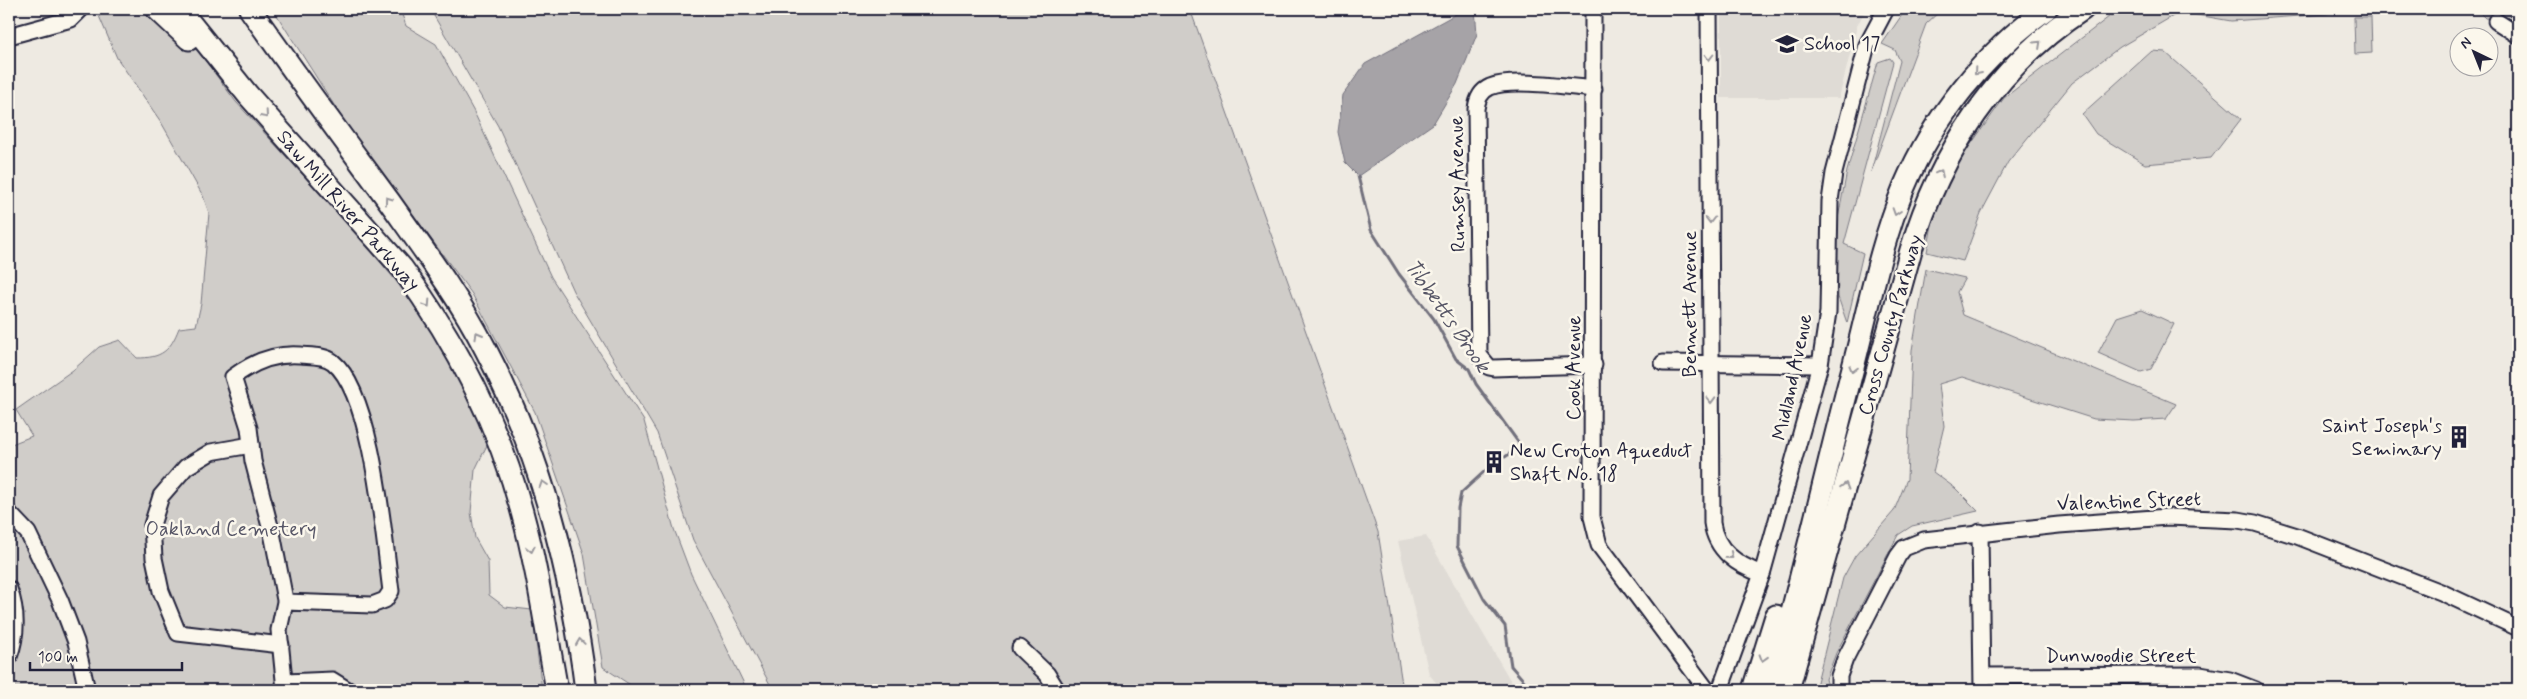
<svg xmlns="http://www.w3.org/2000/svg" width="2527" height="699" font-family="Mynerve,sans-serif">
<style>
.built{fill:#dfdbd5}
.green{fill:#d0cdc9;stroke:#797882}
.water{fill:#a6a3a7;stroke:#716f7c}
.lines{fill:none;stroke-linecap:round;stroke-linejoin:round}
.stream{stroke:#716f7c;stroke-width:3}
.minor-casing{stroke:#22223b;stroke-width:19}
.highway-casing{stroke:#22223b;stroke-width:25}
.minor{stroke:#fbf7ec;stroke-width:15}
.highway{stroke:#fbf7ec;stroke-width:21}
.oneway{stroke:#99979c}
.labels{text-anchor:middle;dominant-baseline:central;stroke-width:5;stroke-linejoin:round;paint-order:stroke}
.poi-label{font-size:20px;fill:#22223b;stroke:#fbf7ec;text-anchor:start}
.street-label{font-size:20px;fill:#22223b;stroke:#fbf7ec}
.park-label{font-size:20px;fill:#565566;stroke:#fbf7ec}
.water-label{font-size:21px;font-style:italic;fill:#575666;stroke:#fbf7ec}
</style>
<rect width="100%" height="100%" fill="#eeeae2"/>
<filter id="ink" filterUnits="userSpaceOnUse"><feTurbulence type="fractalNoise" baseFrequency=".02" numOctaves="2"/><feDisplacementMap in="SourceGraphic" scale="10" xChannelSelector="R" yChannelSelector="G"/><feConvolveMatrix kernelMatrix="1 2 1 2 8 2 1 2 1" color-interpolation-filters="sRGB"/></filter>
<g filter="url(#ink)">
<g class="built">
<polygon points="1721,9 1866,9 1857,26 1839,98 1721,98"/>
<polygon points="1426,536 1516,690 1442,690 1429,674 1398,541"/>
</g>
<g class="green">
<path d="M96,9H167L236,102L360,237L409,297L456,370L488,443L475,470L471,512L475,538L488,561L489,595L505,607L532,610L542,690H9V445L32,436L16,410L73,370L99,347L120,340L137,358C162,358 170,351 179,328L196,326L201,304L209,213L203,196L161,122L117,58Z"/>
<polygon points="273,9 400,9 406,26 436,44 474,112 551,277 644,421 674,529 691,574 747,690 638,690 603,667 584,554 535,412 472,294 348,127"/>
<polygon points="430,9 1190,9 1378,532 1403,690 773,690 693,540 657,433 573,291 498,126"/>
<polygon points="1906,9 1946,9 1941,10 1926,24 1871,172 1900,61 1895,50 1882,44"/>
<polygon points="2127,9 2341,9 2327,14 2231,21 2180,12 2120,47 2072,83 2008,162 1981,213 1963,261 1927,252 1937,198 1969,147 2004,98 2114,13"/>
<polygon points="2476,9 2518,9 2518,27 2504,20 2485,18"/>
<polygon points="2354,17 2371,17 2372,53 2355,54"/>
<polygon points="2152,51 2165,52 2241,119 2211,158 2145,164 2096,134 2082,114"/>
<polygon points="1890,58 1893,62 1844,244 1863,253 1847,323 1838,297 1836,229 1847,171 1878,62"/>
<polygon points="1926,269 1965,278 1957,292 1963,315 2176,404 2166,419 2134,421 2094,419 1962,377 1939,384 1944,426 1933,472 1955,488 1978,511 1912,526 1898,535 1836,653 1826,679 1829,690 1815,690 1843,578 1855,556 1894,511 1907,479 1912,350"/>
<polygon points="2142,309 2174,324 2151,369 2141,372 2098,353 2117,317"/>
</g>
<polygon class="water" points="1465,9 1475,9 1477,34 1457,84 1433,124 1358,176 1345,163 1338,132 1343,95 1365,64"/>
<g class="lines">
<g class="stream">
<polyline points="1358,176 1371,230 1399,274 1434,319 1456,359 1469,369 1476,384 1521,446 1505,457"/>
<polyline points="1486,470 1461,493 1458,508 1457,546 1484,599 1505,626 1511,666 1532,690"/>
<polyline points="1554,690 1563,690"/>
</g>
<defs>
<g id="minor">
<polyline points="1593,9 1592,517 1599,545 1707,690"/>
<path d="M1709,9L1712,523C1716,551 1737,565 1762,574"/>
<polyline points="2496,21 2518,35"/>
<polyline points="9,36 71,19 81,9"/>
<polyline points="1663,363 1820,365"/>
<path d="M1594,365L1494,368L1489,367L1479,355L1476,109C1477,100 1481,91 1490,87C1512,78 1570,87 1594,89"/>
<polyline points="251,445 211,452 186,467 161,496 152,525 154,558 161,591 178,633 281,645"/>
<polyline points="9,513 28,533 60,600 76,642 87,690"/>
<polyline points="1980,532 1982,690"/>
<path d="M9,589C17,611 17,635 9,657"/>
<path d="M285,602L372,605L385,600L391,591C384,540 373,394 333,362C325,355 310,356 300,355C275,353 253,362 233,377L249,428L253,461L273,538L285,600V602L279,630L285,690"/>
<polyline points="1020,648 1047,674 1057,690"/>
<polyline points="1984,676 2200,675 2230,680 2256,690"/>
<polyline points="286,682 332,680 348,690"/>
<polyline points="1720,690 1762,574 1820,365 1828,312 1830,201 1834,173 1867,45 1886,9"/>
<polyline points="1839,690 1839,676 1845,659 1898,556 1904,548 1924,540 2059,525 2168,517 2238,520 2255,523 2297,536 2441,592 2518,628"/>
</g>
<g id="highway">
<polyline points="157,9 189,39"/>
<path d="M179,9L248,95L402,268C456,342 498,423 522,512C538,570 546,631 557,690"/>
<path d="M250,9C295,74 342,137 389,201C423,249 459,297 486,350C542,457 571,571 586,690"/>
<polyline points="1753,690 1776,616"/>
<path d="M1771,690C1800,587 1823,483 1850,379C1867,316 1879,248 1904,187C1934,116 1984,54 2046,9"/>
<path d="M1788,690L1911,250C1940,153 1997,65 2083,9"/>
</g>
</defs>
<use href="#minor" class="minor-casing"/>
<use href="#highway" class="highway-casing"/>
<use href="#minor" class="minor"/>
<use href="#highway" class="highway"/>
</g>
<defs><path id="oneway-chevron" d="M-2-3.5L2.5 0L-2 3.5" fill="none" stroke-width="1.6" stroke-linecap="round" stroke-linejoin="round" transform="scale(1.25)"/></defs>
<g class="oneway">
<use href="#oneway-chevron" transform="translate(2038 44) rotate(-43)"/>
<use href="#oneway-chevron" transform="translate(1709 57) rotate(90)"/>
<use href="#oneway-chevron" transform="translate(1977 72) rotate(131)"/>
<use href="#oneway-chevron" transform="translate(265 115) rotate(49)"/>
<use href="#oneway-chevron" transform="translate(1940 173) rotate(-64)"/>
<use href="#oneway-chevron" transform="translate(388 200) rotate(-126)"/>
<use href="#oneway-chevron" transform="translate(1896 212) rotate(108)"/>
<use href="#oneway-chevron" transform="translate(1710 220) rotate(90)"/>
<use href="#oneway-chevron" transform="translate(427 304) rotate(57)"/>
<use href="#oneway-chevron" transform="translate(478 335) rotate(-120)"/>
<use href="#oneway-chevron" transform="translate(1853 369) rotate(105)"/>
<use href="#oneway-chevron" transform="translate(1711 400) rotate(89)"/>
<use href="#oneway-chevron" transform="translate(543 484) rotate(-108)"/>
<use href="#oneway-chevron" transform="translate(1845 486) rotate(-74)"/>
<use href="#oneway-chevron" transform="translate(531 549) rotate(79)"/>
<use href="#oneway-chevron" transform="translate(1730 556) rotate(40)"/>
<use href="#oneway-chevron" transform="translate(580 642) rotate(-98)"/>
<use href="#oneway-chevron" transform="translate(1763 658) rotate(107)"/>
</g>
</g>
<defs>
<symbol id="school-bare" viewBox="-9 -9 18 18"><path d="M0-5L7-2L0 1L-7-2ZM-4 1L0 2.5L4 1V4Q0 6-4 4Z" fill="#22223b" stroke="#fbf7ec" stroke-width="2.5" paint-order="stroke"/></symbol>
<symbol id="building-bare" viewBox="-9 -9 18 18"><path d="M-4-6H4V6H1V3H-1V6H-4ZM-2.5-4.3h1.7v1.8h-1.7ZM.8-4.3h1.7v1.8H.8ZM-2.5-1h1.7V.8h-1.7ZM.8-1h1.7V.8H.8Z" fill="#22223b" stroke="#fbf7ec" stroke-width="2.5" paint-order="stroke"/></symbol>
</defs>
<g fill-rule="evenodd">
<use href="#school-bare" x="1771" y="28" width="32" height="32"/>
<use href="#building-bare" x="2443" y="421" width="32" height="32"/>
<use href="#building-bare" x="1478" y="446" width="32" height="32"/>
</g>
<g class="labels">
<g class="poi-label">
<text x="1804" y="44">School 17</text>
<text x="2442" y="426" text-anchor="end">Saint Joseph's<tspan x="2442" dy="23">Seminary</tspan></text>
<text x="1510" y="451">New Croton Aqueduct<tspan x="1510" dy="23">Shaft No. 18</tspan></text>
</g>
<g class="street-label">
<text transform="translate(1458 184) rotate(-91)">Rumsey Avenue</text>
<text transform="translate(348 211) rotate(49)">Saw Mill River Parkway</text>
<text transform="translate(1690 304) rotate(-90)">Bennett Avenue</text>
<text transform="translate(1891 325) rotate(-74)">Cross County Parkway</text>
<text transform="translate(1574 368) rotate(-90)">Cook Avenue</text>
<text transform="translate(1793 377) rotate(-78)">Midland Avenue</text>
<text transform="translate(2129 502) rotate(-2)">Valentine Street</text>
<text x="2121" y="656">Dunwoodie Street</text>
</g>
<g class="park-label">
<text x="231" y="529">Oakland Cemetery</text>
</g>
<g class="water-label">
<text transform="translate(1447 316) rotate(55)">Tibbetts Brook</text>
</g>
</g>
<rect width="2527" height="699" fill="none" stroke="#fbf7ec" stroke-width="30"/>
<rect x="15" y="15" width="2497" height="669" fill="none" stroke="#22223b" stroke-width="2" filter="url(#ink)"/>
<g transform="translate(2474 52) rotate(317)"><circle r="24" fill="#fbf7ec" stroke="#a4a2a5"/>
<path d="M0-4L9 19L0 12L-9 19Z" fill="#22223b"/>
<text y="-8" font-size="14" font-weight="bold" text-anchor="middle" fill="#22223b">N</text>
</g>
<path d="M30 662v8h152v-8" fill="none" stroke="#22223b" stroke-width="2.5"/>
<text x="38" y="662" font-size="15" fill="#22223b" stroke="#fbf7ec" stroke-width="4" paint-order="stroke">100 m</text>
</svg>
